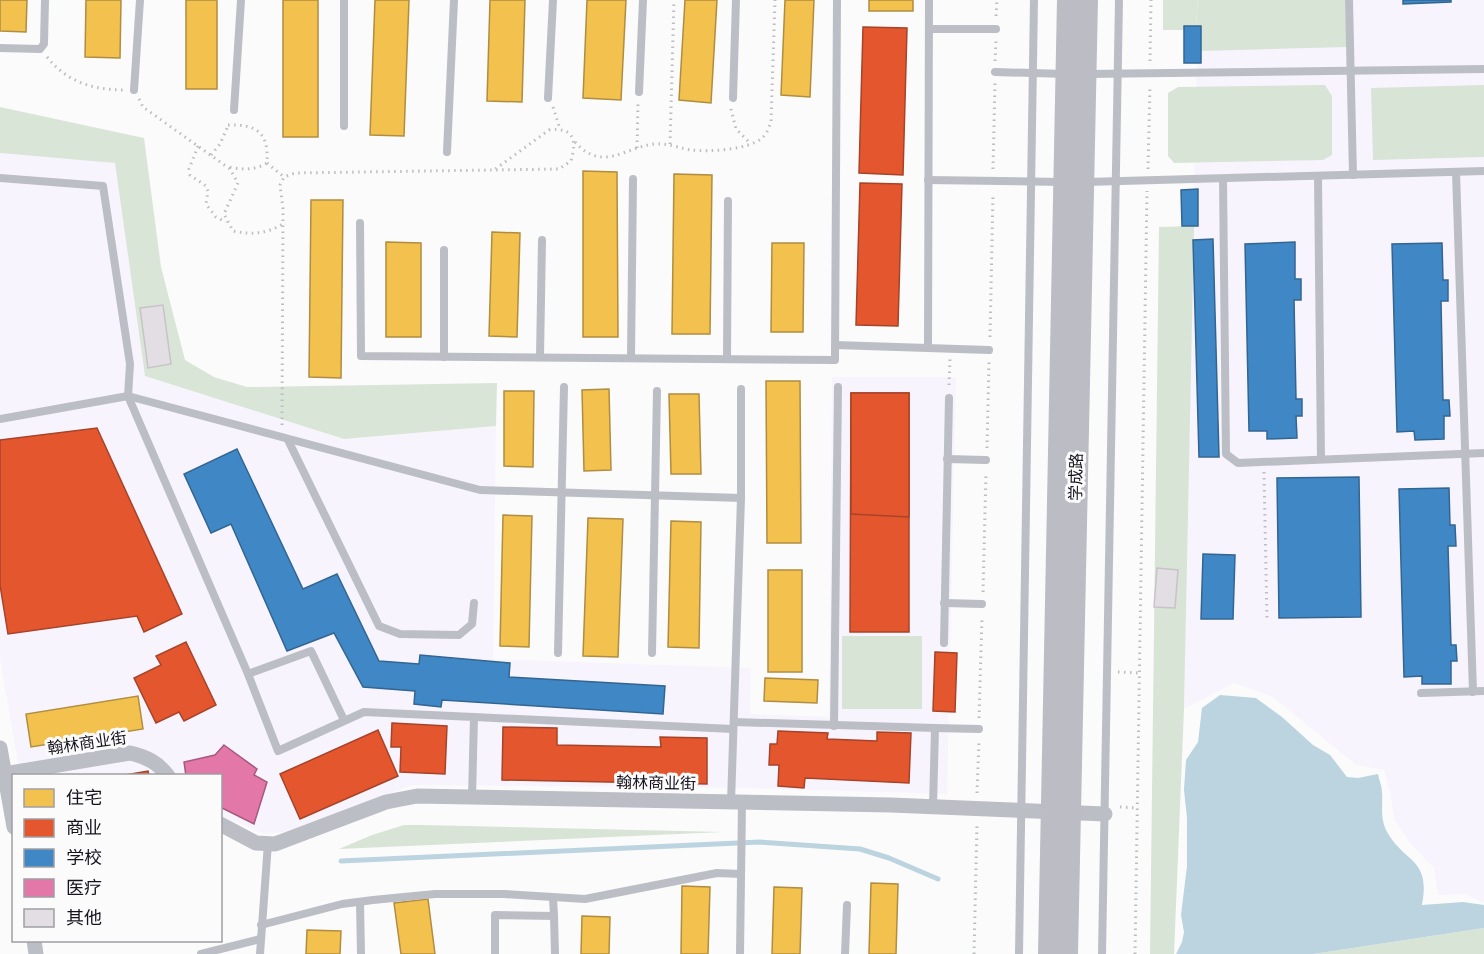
<svg xmlns="http://www.w3.org/2000/svg" width="1484" height="954" font-family="'Public Sans','Noto Sans SC',sans-serif">
<style>
.built{fill:#f8f4fd}
.green{fill:#d8e4d6}
.forest{fill:#d9e6d7}
.water{fill:#bbd4df}
.homes{fill:#f2c14e;stroke:#b08d40;stroke-width:1.5}
.shops{fill:#e4572e;stroke:#a64329;stroke-width:1.5}
.schools{fill:#3f88c5;stroke:#336593;stroke-width:1.5}
.health{fill:#e377a8;stroke:#a6597f;stroke-width:1.5}
.lines{fill:none;stroke-linecap:round;stroke-linejoin:round}
.stream{stroke:#bbd4df;stroke-width:5}
.building{fill:#e3dee3;stroke:#c8c3c8;stroke-width:1.5}
.path{stroke:#bbbdc2;stroke-width:3;stroke-dasharray:1.5 4.5;stroke-linecap:butt}
.service{stroke:#bcbec5;stroke-width:8}
.minor{stroke:#bcbec5;stroke-width:15}
.secondary{stroke:#bbbcc4;stroke-width:22}
.labels{text-anchor:middle;dominant-baseline:central;stroke-width:6;stroke-linejoin:round;paint-order:stroke}
.street-label{font-size:16px;fill:#17131e;stroke:#fbfbfb}
</style>
<rect width="100%" height="100%" fill="#fbfbfb"/>
<g class="built">
<polygon points="1198,0 1484,0 1484,903 1465,894 1438,895 1434,868 1409,842 1394,819 1391,796 1384,770 1356,765 1273,697 1234,683 1184,709"/>
<polygon points="0,153 115,162 145,376 344,439 496,426 493,659 751,668 750,714 829,717 832,377 956,377 947,794 747,788 412,785 284,832 265,834 221,816 220,776 20,775 0,659"/>
</g>
<g class="green">
<polygon points="1198,0 1345,0 1347,47 1201,51 1201,26 1196,26"/>
<polygon points="1325,85 1332,96 1332,155 1323,160 1174,163 1168,156 1168,93 1178,87"/>
<polygon points="1484,85 1484,157 1373,160 1371,88"/>
<polygon points="1194,226 1184,709 1174,954 1150,954 1159,227"/>
<rect x="842" y="636" width="80" height="73"/>
<polygon points="404,825 422,825 723,832 339,849 372,835"/>
<polygon points="1484,928 1484,954 1313,954"/>
</g>
<g class="forest">
<polygon points="1163,0 1198,0 1196,26 1184,26 1184,30 1163,30"/>
<polygon points="0,107 144,138 161,267 185,360 214,377 247,387 497,383 496,426 344,439 145,376 115,163 0,153"/>
</g>
<path class="water" d="M1220,695L1256,698L1282,717L1313,745L1330,755L1347,777L1358,778L1378,774C1379,780 1382,786 1382,792C1383,805 1380,818 1386,830C1404,864 1431,857 1422,905L1463,902L1484,905V928L1313,954H1176L1182,942L1184,932L1181,915L1187,866V818L1184,790L1186,760L1198,742L1202,708Z"/>
<g class="homes">
<polygon points="0,0 27,0 26,32 0,31"/>
<polygon points="86,0 121,0 120,58 85,57"/>
<rect x="186" y="0" width="31" height="89"/>
<rect x="283" y="0" width="35" height="137"/>
<polygon points="375,0 409,0 404,136 370,135"/>
<polygon points="490,0 525,0 522,102 487,101"/>
<polygon points="587,0 626,0 621,100 583,98"/>
<polygon points="685,0 717,0 711,103 679,100"/>
<polygon points="785,0 814,0 810,97 781,95"/>
<rect x="869" y="0" width="44" height="11"/>
<polygon points="583,171 617,172 618,337 583,337"/>
<polygon points="674,174 712,175 710,334 672,334"/>
<polygon points="311,200 343,200 341,378 309,377"/>
<polygon points="492,232 520,233 517,337 489,336"/>
<polygon points="386,242 421,243 421,337 386,337"/>
<polygon points="772,243 804,243 803,332 771,332"/>
<polygon points="766,381 800,381 801,543 767,543"/>
<polygon points="609,389 611,470 584,471 582,390"/>
<polygon points="504,391 534,391 533,467 504,466"/>
<polygon points="669,394 699,394 701,474 671,474"/>
<polygon points="503,515 532,516 529,647 500,646"/>
<polygon points="588,518 623,519 618,657 583,656"/>
<polygon points="671,521 701,522 699,648 668,647"/>
<rect x="768" y="570" width="34" height="102"/>
<polygon points="765,678 818,680 817,703 764,701"/>
<polygon points="138,696 143,729 31,747 26,714"/>
<polygon points="871,883 898,884 896,954 869,954"/>
<polygon points="682,886 710,887 708,954 681,954"/>
<polygon points="774,887 802,888 800,954 772,954"/>
<polygon points="428,899 435,954 401,954 394,903"/>
<polygon points="582,916 610,917 609,954 581,954"/>
<polygon points="307,930 341,931 340,954 306,954"/>
</g>
<g class="shops">
<polygon points="863,27 907,28 903,175 859,173"/>
<polygon points="860,183 902,184 898,326 856,325"/>
<polygon points="851,393 909,393 909,632 850,632"/>
<polygon points="851,393 909,393 909,517 851,514"/>
<polygon points="97,428 182,614 144,632 137,616 8,634 0,585 0,440"/>
<polygon points="186,642 216,705 184,721 179,712 156,723 134,678 161,665 156,656"/>
<polygon points="935,652 957,653 955,712 933,711"/>
<polygon points="392,723 447,726 445,774 400,772 401,747 391,747"/>
<polygon points="503,727 557,728 557,745 661,747 660,737 707,738 707,784 502,780"/>
<polygon points="378,730 398,776 300,819 280,774"/>
<polygon points="778,731 828,733 827,739 877,741 877,732 911,733 909,783 805,778 804,788 778,786 779,765 769,765 770,744 777,744"/>
<polygon points="148,771 149,776 119,776"/>
</g>
<g class="schools">
<polygon points="1403,0 1451,0 1451,2 1403,4"/>
<rect x="1184" y="26" width="17" height="37"/>
<polygon points="1198,189 1198,226 1182,226 1181,190"/>
<polygon points="1213,239 1219,457 1199,457 1193,240"/>
<polygon points="1295,242 1295,279 1301,279 1301,300 1294,300 1296,399 1302,399 1302,416 1296,416 1297,438 1267,439 1267,431 1249,431 1245,244"/>
<polygon points="1442,243 1443,280 1448,280 1448,301 1441,301 1443,400 1449,400 1450,416 1444,416 1444,439 1415,440 1414,431 1397,432 1392,244"/>
<polygon points="237,449 303,589 337,574 379,661 419,664 420,655 510,663 509,677 665,686 663,714 442,700 441,707 414,704 415,691 363,687 334,633 287,651 231,524 211,533 184,474"/>
<polygon points="1359,477 1361,617 1279,618 1277,478"/>
<polygon points="1449,488 1450,525 1455,525 1456,546 1448,546 1451,645 1456,645 1457,661 1451,661 1451,684 1422,684 1422,676 1404,677 1399,489"/>
<polygon points="1203,554 1235,555 1233,619 1201,619"/>
</g>
<polygon class="health" points="224,745 257,769 254,775 267,782 254,824 220,807 220,776 186,776 184,762 215,755"/>
<g class="lines">
<polyline class="stream" points="341,861 760,842 860,849 889,858 938,879"/>
</g>
<g class="building">
<polygon points="163,305 171,364 148,368 140,308"/>
<polygon points="1157,568 1178,570 1175,608 1154,607"/>
</g>
<g class="lines">
<g class="path">
<polyline points="996,16 997,0"/>
<path d="M47,57C66,81 92,90 123,90"/>
<polyline points="995,61 996,41"/>
<polyline points="1150,61 1151,0"/>
<path d="M139,99L143,107L230,169L238,183L224,214L233,231C251,235 266,234 283,224"/>
<polyline points="553,107 560,129"/>
<polyline points="731,109 736,129 751,144"/>
<path d="M228,125C256,124 269,132 267,163C256,170 241,170 229,167"/>
<path d="M575,142C603,173 624,147 655,144C668,143 679,148 691,150C709,152 748,150 762,138C767,134 769,127 771,122L775,0"/>
<polyline points="670,144 674,0"/>
<polyline points="198,146 189,169 190,175 206,186 208,191 206,204 216,217 226,222"/>
<polyline points="637,148 638,103"/>
<polyline points="211,155 220,144 228,126"/>
<polyline points="267,163 284,177"/>
<polyline points="993,169 995,83"/>
<polyline points="1148,169 1150,86"/>
<polyline points="990,337 993,194"/>
<polyline points="949,385 950,359"/>
<path d="M282,425L283,209L280,185L284,177L295,173L559,169L571,161C577,140 574,127 549,130L494,170"/>
<polyline points="987,448 989,362"/>
<polyline points="1264,472 1267,620"/>
<polyline points="983,592 986,473"/>
<polyline points="1118,672 1139,673"/>
<polyline points="979,718 982,617"/>
<polyline points="977,793 979,740"/>
<polyline points="1120,807 1137,808"/>
<polyline points="974,954 977,824"/>
<polyline points="1135,954 1147,191"/>
</g>
<g class="service">
<polyline points="344,0 344,126"/>
<polyline points="1349,0 1353,175"/>
<polyline points="929,29 996,29"/>
<polyline points="0,48 40,49 44,44 45,0"/>
<polyline points="995,72 1066,74"/>
<polyline points="1087,74 1484,69"/>
<polyline points="134,90 140,0"/>
<polyline points="639,92 643,0"/>
<polyline points="548,98 553,0"/>
<polyline points="733,98 736,0"/>
<polyline points="234,110 241,0"/>
<polyline points="447,152 454,0"/>
<polyline points="1456,172 1473,692"/>
<polyline points="1318,176 1321,459"/>
<polyline points="0,178 103,186 130,364 128,396 248,674 278,751 364,712 474,717 472,798"/>
<polyline points="1223,179 1226,454 1238,463 1484,453"/>
<polyline points="928,180 1062,182"/>
<polyline points="1086,182 1484,171"/>
<polyline points="360,223 361,356 835,360 837,0"/>
<polyline points="444,250 444,357"/>
<polyline points="835,345 989,350"/>
<polyline points="928,348 929,0"/>
<polyline points="540,357 542,240"/>
<polyline points="631,358 633,179"/>
<polyline points="727,359 728,201"/>
<polyline points="0,419 128,396 480,490 741,498"/>
<polyline points="288,440 379,626 400,634 459,635 472,624 474,603"/>
<polyline points="947,459 986,460"/>
<polyline points="944,603 982,604"/>
<polyline points="944,643 949,398"/>
<polyline points="558,653 564,387"/>
<polyline points="652,653 657,391"/>
<polyline points="248,674 311,651 344,720"/>
<polyline points="1421,693 1484,691"/>
<polyline points="474,717 733,729"/>
<polyline points="734,722 935,728 933,807"/>
<polyline points="834,726 838,387"/>
<polyline points="935,728 979,729"/>
<polyline points="731,803 741,498 741,389"/>
<polyline points="553,898 554,916"/>
<polyline points="360,902 361,954"/>
<polyline points="261,925 342,904 373,900 435,894 504,894 585,899 717,873 741,874"/>
<polyline points="201,954 260,939"/>
<polyline points="260,954 268,843"/>
<polyline points="495,954 495,915 554,916 555,954"/>
<polyline points="740,954 742,803"/>
<polyline points="845,954 847,905"/>
<polyline points="1019,954 1034,0"/>
<polyline points="1102,954 1119,0"/>
</g>
<g class="minor">
<polyline points="0,748 14,827"/>
<path d="M4,774L130,753C147,757 157,762 168,776"/>
<polyline points="220,824 256,843 275,844 386,802 417,796 891,805 1105,814"/>
<polyline points="34,940 36,954"/>
</g>
<g class="secondary">
<polyline points="1049,954 1068,0"/>
<polyline points="1067,954 1087,0"/>
</g>
</g>
<g class="labels">
<g class="street-label">
<text transform="translate(1076 477) rotate(-89)">学成路</text>
<text transform="translate(87 743) rotate(-8)">翰林商业街</text>
<text transform="translate(656 783) rotate(1)">翰林商业街</text>
</g>
</g>
<rect x="12" y="774" width="210" height="168" fill="#fbfbfb" stroke="#a09ea3" stroke-width="1.5"/>
<rect x="24" y="789" width="30" height="18" fill="#f2c14e" stroke="#a09ea3" stroke-width="1.5"/>
<text x="66" y="804" font-size="18" fill="#17131e">住宅</text>
<rect x="24" y="819" width="30" height="18" fill="#e4572e" stroke="#a09ea3" stroke-width="1.5"/>
<text x="66" y="834" font-size="18" fill="#17131e">商业</text>
<rect x="24" y="849" width="30" height="18" fill="#3f88c5" stroke="#a09ea3" stroke-width="1.5"/>
<text x="66" y="864" font-size="18" fill="#17131e">学校</text>
<rect x="24" y="879" width="30" height="18" fill="#e377a8" stroke="#a09ea3" stroke-width="1.5"/>
<text x="66" y="894" font-size="18" fill="#17131e">医疗</text>
<rect x="24" y="909" width="30" height="18" fill="#e3dee3" stroke="#a09ea3" stroke-width="1.5"/>
<text x="66" y="924" font-size="18" fill="#17131e">其他</text>
</svg>
